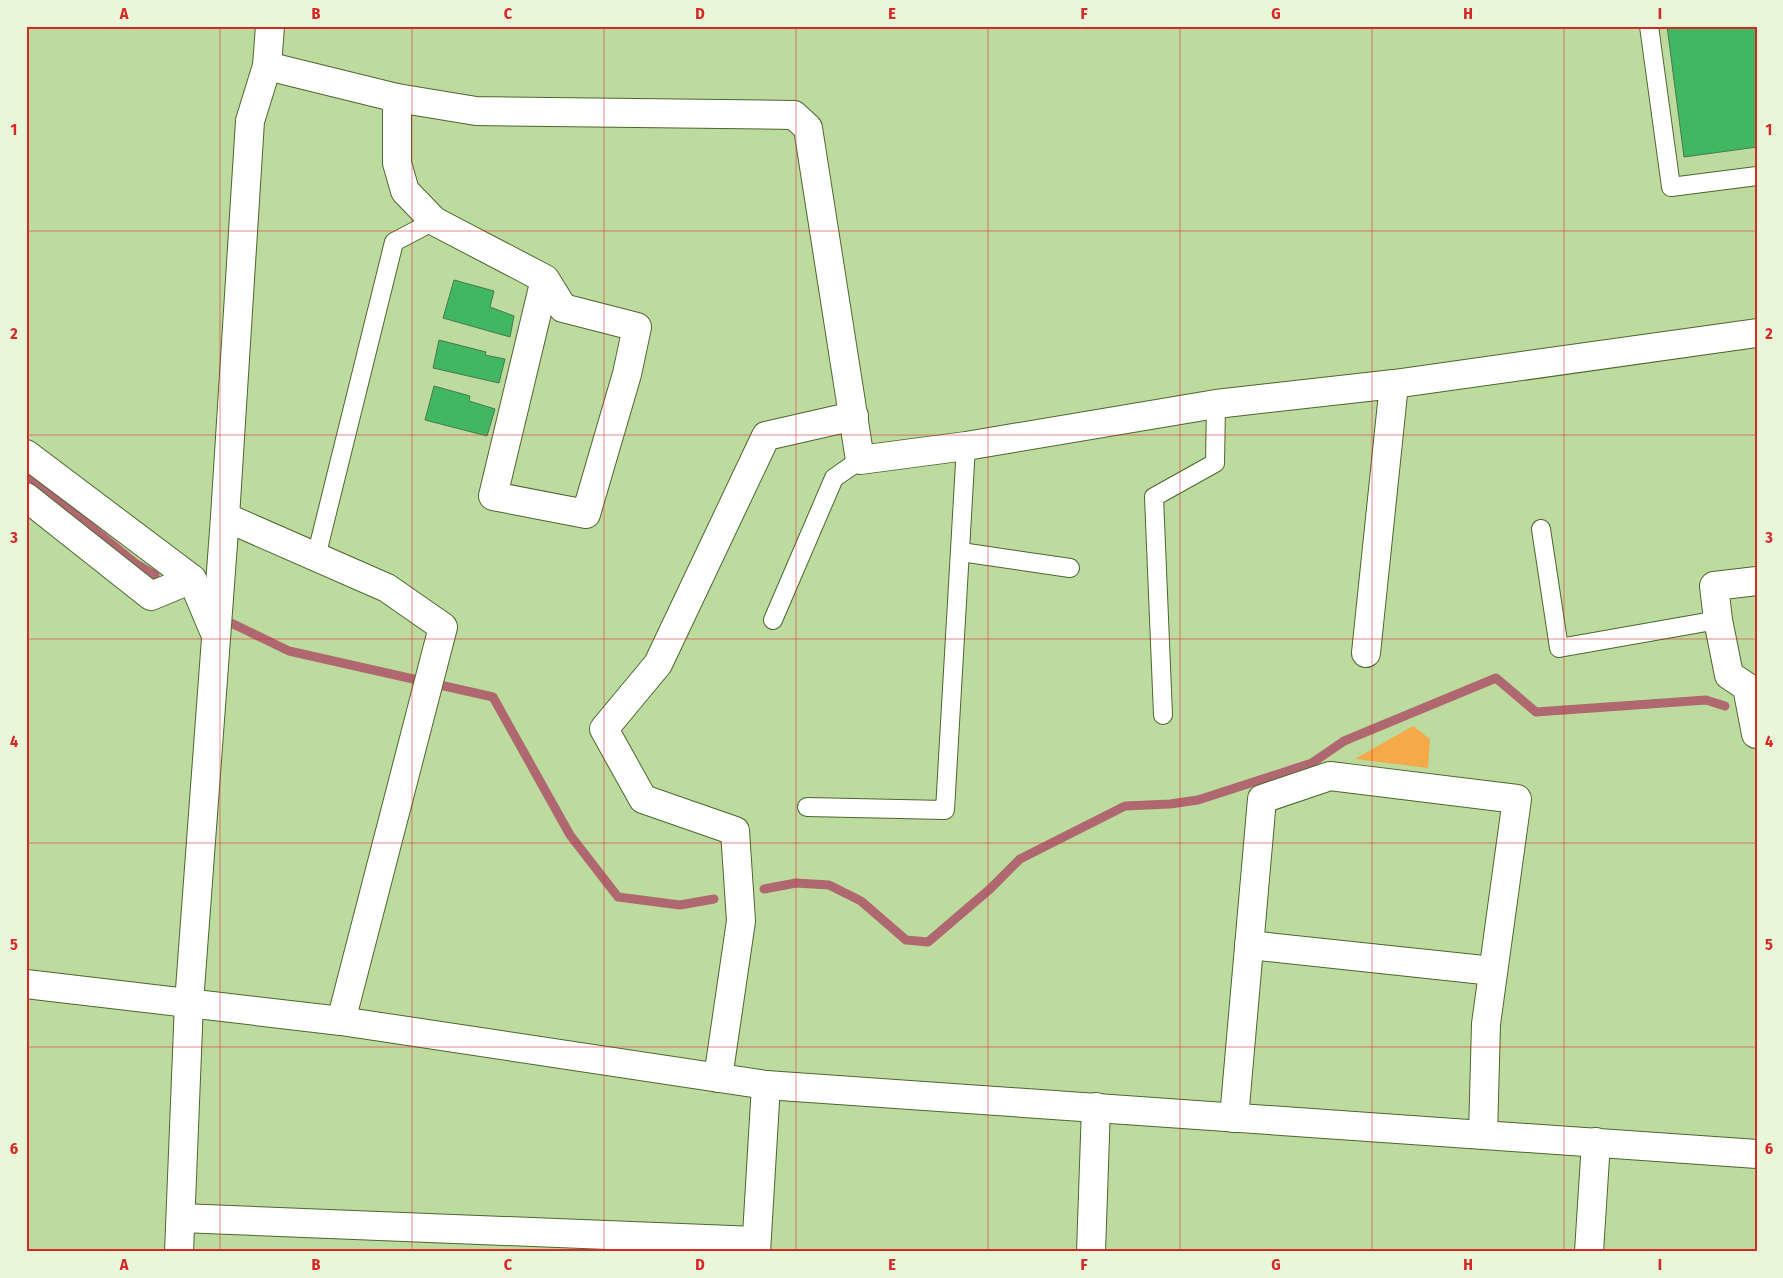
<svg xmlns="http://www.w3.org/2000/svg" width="1783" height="1278" font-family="'Fira Sans Condensed',sans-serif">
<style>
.green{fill:#f6a949}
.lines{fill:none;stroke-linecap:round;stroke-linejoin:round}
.stream{stroke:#b06870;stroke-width:9}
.building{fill:#42b761;stroke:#467a50}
.lane-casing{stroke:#4d662e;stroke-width:20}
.street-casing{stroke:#4d662e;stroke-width:30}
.lane{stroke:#fff;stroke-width:18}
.street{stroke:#fff;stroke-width:28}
.grid{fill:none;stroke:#d62828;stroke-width:1;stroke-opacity:0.55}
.neatline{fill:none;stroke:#d62828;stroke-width:2}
.grid-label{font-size:16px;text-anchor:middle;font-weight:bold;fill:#d62828}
</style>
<rect width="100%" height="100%" fill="#bedb9f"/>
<polygon class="green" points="1413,726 1430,739 1428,768 1355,759"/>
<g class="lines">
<g class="stream">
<polyline points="26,474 135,563 155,575"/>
<polyline points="229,622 289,651 493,697 570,835 618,897 680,905 714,899"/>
<polyline points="764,889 796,883 829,885 861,901 906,940 928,942 990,889 1020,859 1125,806 1170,804 1198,800 1312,763 1344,741 1496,678 1536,712 1706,700 1725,706"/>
</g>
</g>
<g class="building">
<polygon points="1667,26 1757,26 1757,147 1684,157"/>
<polygon points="454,280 494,291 490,307 514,316 510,337 443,318"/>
<polygon points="439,340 486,352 485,355 505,359 499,383 433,368"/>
<polygon points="434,386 470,396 469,401 495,409 487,436 425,420"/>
</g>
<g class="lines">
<defs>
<g id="lane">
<polyline points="1649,26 1671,187 1757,176"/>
<polyline points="1541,529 1559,648 1718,620"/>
<polyline points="961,552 1070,568"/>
<polyline points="316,557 394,242 434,221"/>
<polyline points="773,620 834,478 860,460"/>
<polyline points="1163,715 1154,497 1215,463 1216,404"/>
<polyline points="807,807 945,810 966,446"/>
</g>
<g id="street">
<polyline points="267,66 397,98 476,111 794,115 808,128 860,460 966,446 1216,404 1394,384 1757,333"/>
<polyline points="397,98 397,163 405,191 434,221 545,279 493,496 586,514 627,374 637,327 563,308 545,279"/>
<polyline points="26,454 192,579 214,631"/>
<polyline points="26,497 151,596 192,579"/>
<polyline points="225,517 387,588 443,627 341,1021"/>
<polyline points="1366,653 1394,384"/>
<polyline points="1756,734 1747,687 1729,675 1718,620 1714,586 1757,581"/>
<polyline points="1249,945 1493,971"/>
<polyline points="26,984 341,1021 766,1085 1757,1154"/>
<polyline points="718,1078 741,921 735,831 643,799 604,729 658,664 766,436 854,416"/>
<polyline points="1234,1118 1262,799 1330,776 1517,799 1486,1024 1483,1135"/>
<polyline points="181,1218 756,1241"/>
<polyline points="179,1252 189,1003 225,517 250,121 267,66 270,26"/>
<polyline points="756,1252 766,1085"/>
<polyline points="1091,1252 1096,1107"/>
<polyline points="1589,1252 1596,1142"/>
</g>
</defs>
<use href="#lane" class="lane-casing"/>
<use href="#street" class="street-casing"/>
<use href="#lane" class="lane"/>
<use href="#street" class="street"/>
</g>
<path class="grid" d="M220,26V1252M412,26V1252M604,26V1252M796,26V1252M988,26V1252M1180,26V1252M1372,26V1252M1564,26V1252M26,231H1757M26,435H1757M26,639H1757M26,843H1757M26,1047H1757"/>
<rect width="1783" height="1278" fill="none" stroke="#e8f7d8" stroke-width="55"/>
<rect x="28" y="28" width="1728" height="1222" class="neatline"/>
<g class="grid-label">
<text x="124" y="19">A</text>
<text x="316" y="19">B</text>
<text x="508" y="19">C</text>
<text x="700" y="19">D</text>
<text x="892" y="19">E</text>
<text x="1084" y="19">F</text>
<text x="1276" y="19">G</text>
<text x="1468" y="19">H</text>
<text x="1660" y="19">I</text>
<text x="14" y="135">1</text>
<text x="1769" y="135">1</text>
<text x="14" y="339">2</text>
<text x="1769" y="339">2</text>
<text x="14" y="543">3</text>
<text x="1769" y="543">3</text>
<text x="14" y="747">4</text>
<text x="1769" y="747">4</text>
<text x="14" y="950">5</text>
<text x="1769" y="950">5</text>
<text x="14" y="1154">6</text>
<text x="1769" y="1154">6</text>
<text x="124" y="1270">A</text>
<text x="316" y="1270">B</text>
<text x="508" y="1270">C</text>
<text x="700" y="1270">D</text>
<text x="892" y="1270">E</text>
<text x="1084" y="1270">F</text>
<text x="1276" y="1270">G</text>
<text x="1468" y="1270">H</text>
<text x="1660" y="1270">I</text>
</g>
</svg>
